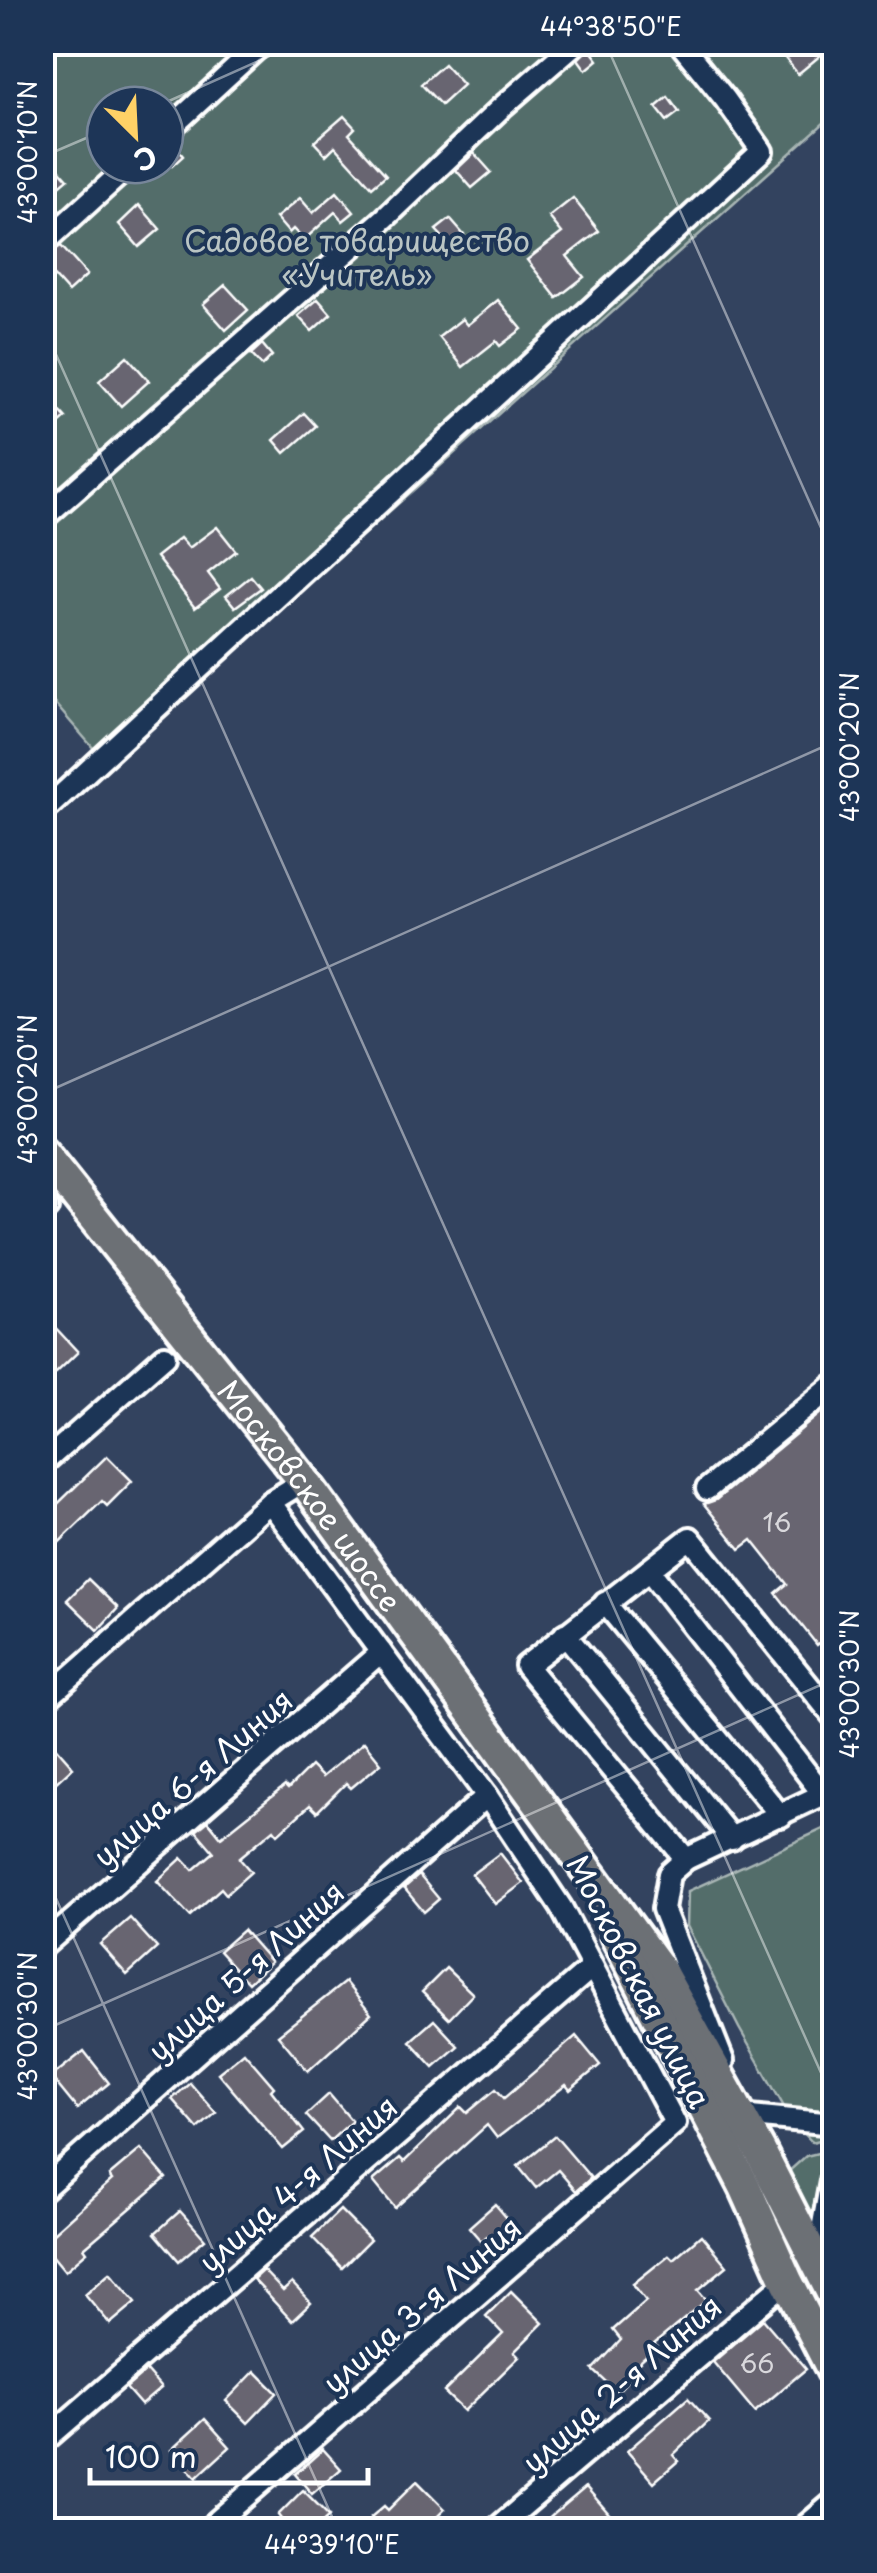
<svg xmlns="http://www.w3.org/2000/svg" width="877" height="2573" font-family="'Playpen Sans',sans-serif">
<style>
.green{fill:#536d6b;stroke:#a9b6b5;stroke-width:2.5;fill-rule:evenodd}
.building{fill:#676571;stroke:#fff;stroke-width:2.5}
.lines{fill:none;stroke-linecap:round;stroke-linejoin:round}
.minor-casing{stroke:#fff;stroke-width:28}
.highway-casing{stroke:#fff;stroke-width:38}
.minor{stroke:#1d3557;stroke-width:20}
.highway{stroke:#6c6f75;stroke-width:30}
.ticks{fill:none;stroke:#fff;stroke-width:2.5;stroke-opacity:0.45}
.labels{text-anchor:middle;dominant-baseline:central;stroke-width:8;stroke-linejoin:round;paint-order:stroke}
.number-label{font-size:25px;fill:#d9d8dc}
.park-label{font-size:30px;fill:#bac5c4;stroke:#1d3557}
.street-label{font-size:30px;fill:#fff;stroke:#1d3557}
.neatline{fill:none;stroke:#fff;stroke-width:4}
.ticks-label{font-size:25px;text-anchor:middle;fill:#fff}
</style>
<rect width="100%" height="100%" fill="#33435f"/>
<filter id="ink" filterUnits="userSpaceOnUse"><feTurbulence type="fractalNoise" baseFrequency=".01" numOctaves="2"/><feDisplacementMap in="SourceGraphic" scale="20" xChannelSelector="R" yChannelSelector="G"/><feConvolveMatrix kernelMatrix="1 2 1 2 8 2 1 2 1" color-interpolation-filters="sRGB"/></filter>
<g filter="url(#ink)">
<g class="green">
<path d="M42,43H834V114L107,764L43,690ZM105,105H165V165H105Z"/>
<polygon points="834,1824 834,2136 812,2142 791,2119 739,2028 687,1926 688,1891"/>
<polygon points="834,2149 834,2270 788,2172 806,2156"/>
</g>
<g class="building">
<polygon points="793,42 813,42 822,54 798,74 780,52"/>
<polygon points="589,48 598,60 586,70 578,59"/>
<polygon points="444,64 463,85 441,105 421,84"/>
<polygon points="668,97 679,112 667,121 656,107"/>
<polygon points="344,116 355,128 349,134 386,175 372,187 335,146 326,155 314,142"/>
<polygon points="173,144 183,156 172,166 165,157 165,146"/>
<polygon points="42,150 68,179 42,201"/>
<polygon points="474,153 491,172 472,188 456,170"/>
<polygon points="337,192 354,212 343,221 335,212 304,240 293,229 289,233 276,218 300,198 313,213"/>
<polygon points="573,198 599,231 567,256 584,277 557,298 527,260 562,233 549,217"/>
<polygon points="139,205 160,229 139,247 119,224"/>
<polygon points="450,219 464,235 451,246 436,230"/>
<polygon points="61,246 87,275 68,292 42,263 42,258"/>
<polygon points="225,285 248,310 226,330 203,304"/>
<polygon points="318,299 331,314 312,331 298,316"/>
<polygon points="498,300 522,329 500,346 496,341 463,367 439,337 462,319 467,325"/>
<polygon points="262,344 272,356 262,366 251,354"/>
<polygon points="127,356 149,381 121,406 99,381"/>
<polygon points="42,391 66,418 42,439"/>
<polygon points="304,413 316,426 285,453 274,440"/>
<polygon points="217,527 236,551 208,573 220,589 195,608 156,557 180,538 189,548"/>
<polygon points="251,576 261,588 235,607 226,596"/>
<polygon points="52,1324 78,1352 55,1374 42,1361 42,1334"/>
<polygon points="834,1402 834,1631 817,1645 776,1593 787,1584 752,1540 740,1549 704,1504 716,1500"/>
<polygon points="107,1456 132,1481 107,1506 102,1501 42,1559 42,1519"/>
<polygon points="88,1579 118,1608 98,1630 67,1600"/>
<polygon points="364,1742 381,1763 351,1788 346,1783 317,1812 310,1805 278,1834 274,1829 239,1858 251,1872 226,1894 221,1888 190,1916 157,1881 182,1858 193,1870 214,1852 196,1831 208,1821 221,1837 285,1786 288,1789 311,1766 322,1777"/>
<polygon points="52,1743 73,1767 42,1795 42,1751"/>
<polygon points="500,1853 523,1883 495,1904 472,1874"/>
<polygon points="419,1875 439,1899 424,1912 404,1888"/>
<polygon points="130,1918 157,1948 127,1975 100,1944"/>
<polygon points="243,1930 271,1962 248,1983 219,1951"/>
<polygon points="446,1968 473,1994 449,2019 422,1992"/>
<polygon points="345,1982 371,2014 308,2071 278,2035"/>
<polygon points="434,2020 458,2046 434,2067 410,2041"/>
<polygon points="576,2036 600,2065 570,2090 566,2085 497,2138 487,2125 395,2208 373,2181 400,2158 404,2162 461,2107 467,2113 496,2089 504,2098"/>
<polygon points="84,2051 109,2083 77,2109 51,2077"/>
<polygon points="244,2052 274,2087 271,2090 304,2132 283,2149 218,2073"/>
<polygon points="190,2083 216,2113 198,2129 172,2099"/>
<polygon points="329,2094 352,2121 330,2141 306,2115"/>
<polygon points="555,2136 591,2178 576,2191 558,2170 536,2188 518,2166"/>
<polygon points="141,2149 166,2178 84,2248 87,2252 65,2271 42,2243 112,2180 109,2176"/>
<polygon points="495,2204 522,2236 502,2253 487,2236 481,2241 469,2227"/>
<polygon points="340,2210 370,2240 342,2268 312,2237"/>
<polygon points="180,2211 205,2239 179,2261 155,2233"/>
<polygon points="701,2235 727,2266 698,2290 707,2300 654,2344 657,2347 633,2368 636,2371 617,2392 593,2370 621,2340 613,2330 646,2301 633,2284 669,2255 673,2259"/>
<polygon points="263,2270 283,2291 292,2283 311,2303 292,2321 253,2279"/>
<polygon points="110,2272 136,2302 110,2324 85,2294"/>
<polygon points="511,2291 543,2323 514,2352 519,2357 464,2411 444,2392 503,2334 486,2316"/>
<polygon points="763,2319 806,2369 755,2412 713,2362"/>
<polygon points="146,2371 161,2388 141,2405 126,2388"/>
<polygon points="255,2371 277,2393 248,2423 226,2401"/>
<polygon points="688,2398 709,2421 673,2455 678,2461 654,2482 627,2451"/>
<polygon points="205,2419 230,2447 196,2478 171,2450"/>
<polygon points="323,2449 341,2469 312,2494 295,2474"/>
<polygon points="417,2481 445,2509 424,2530 383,2530 371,2517 384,2506 388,2510"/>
<polygon points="586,2487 623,2530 537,2530 554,2514"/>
<polygon points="303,2490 329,2516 314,2530 268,2530 281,2519 278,2515"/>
</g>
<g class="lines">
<defs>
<g id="minor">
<polyline points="165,133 264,42"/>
<polyline points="42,245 130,165"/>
<polyline points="42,519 385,218 502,107 577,42"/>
<polyline points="42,813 762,151 725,99 679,42"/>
<polyline points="42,1212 47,1208"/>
<polyline points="42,1464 165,1356"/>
<polyline points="707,1489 834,1385"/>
<polyline points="649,1570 823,1794"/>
<polyline points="605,1603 781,1816"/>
<polyline points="565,1634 732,1839"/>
<polyline points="42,1702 270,1502 304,1481"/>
<polyline points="686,1859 526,1666 690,1538 834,1717"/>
<polyline points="42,1947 381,1652"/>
<polyline points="723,2061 663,1909 669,1874 686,1859 834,1789"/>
<polyline points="737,2108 740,2115 834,2124"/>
<polyline points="42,2190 487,1796"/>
<polyline points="816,2262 834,2165"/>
<polyline points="42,2443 591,1968"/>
<polyline points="207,2530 675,2123 561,1907 487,1796 270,1502"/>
<polyline points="495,2530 787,2281"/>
<polyline points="801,2530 834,2502"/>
</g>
<g id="highway">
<path id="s1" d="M42,1153L304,1481L660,1970L760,2151L834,2297"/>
<polyline points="616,1935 745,2187 787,2281 834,2373"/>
</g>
</defs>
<use href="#minor" class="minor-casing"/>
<use href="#highway" class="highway-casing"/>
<use href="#minor" class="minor"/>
<use href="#highway" class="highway"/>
</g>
</g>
<path class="ticks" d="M605,42L834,557M160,105L301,42M42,157L105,130M42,323L834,2102M42,1094L834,742M42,1867L338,2530M42,2031L834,1679"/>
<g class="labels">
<g class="number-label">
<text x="777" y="1522">16</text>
<text x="757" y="2363">66</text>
</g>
<g class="park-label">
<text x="357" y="239">Садовое товарищество<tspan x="357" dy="34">«Учитель»</tspan></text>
</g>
<g class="street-label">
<text stroke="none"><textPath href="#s1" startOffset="435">Московское шоссе</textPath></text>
<text transform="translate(192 1777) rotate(-41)">улица 6-я Линия</text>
<text transform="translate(245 1970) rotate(-42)">улица 5-я Линия</text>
<text transform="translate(640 1981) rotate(63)">Московская улица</text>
<text transform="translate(297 2183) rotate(-41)">улица 4-я Линия</text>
<text transform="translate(421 2304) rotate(-41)">улица 3-я Линия</text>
<text transform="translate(621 2383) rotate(-41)">улица 2-я Линия</text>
</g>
</g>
<rect width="877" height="2573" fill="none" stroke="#1d3557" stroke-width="110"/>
<g transform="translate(135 135) rotate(156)"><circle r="48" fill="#1d3557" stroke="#77869a" stroke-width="2.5"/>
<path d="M0-8L18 38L0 25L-18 38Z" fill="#ffd166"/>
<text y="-15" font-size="28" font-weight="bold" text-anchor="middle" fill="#ffffff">С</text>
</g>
<path d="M90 2468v15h278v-15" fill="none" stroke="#ffffff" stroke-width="5"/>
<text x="105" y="2468" font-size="30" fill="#ffffff" stroke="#1d3557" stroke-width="8" paint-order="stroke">100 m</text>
<rect x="55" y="55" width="767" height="2463" class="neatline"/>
<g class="ticks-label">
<text x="611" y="36">44°38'50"E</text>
<text transform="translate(28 152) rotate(-90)" y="9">43°00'10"N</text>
<text transform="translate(850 747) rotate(-90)" y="9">43°00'20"N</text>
<text transform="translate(28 1089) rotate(-90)" y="9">43°00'20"N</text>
<text transform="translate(850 1684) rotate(-90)" y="9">43°00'30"N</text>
<text transform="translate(28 2026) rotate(-90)" y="9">43°00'30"N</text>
<text x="332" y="2554">44°39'10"E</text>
</g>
</svg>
